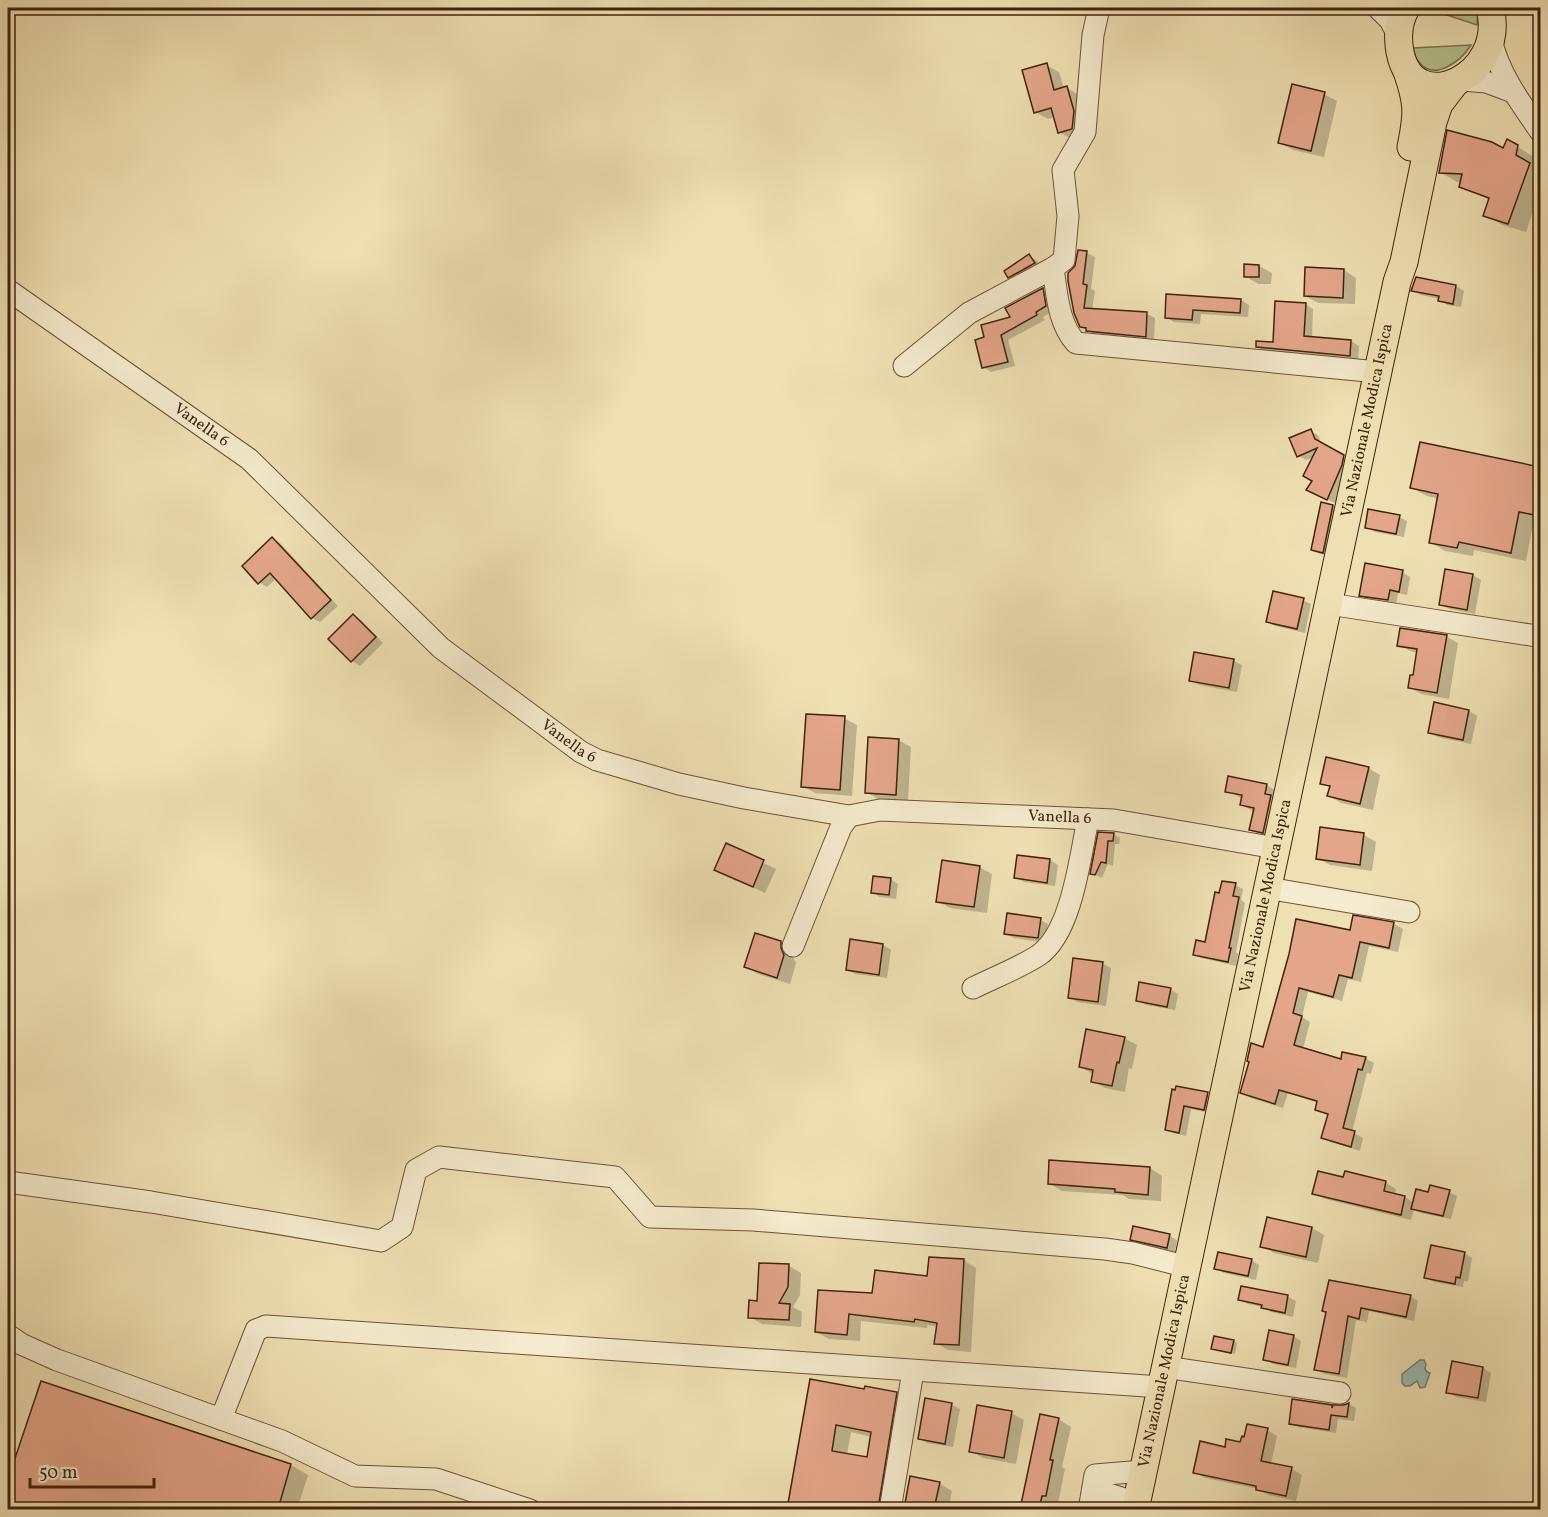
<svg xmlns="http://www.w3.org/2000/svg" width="1548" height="1517" font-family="Vollkorn,serif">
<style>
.green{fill:#b6c38f;stroke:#7b734e;stroke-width:1.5}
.water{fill:#9abcb2;stroke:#767f70;stroke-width:1.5}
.shadow{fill:#0003;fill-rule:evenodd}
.building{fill:#e4a68b;stroke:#40230c;stroke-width:1.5;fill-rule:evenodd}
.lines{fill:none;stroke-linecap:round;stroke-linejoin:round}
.minor-casing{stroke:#6c5236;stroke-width:23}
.major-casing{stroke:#40230c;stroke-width:29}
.minor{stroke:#f5ebce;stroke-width:21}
.major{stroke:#efe0b3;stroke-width:27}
.labels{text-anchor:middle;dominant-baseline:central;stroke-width:4.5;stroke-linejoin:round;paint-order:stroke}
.street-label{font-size:16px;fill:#40230c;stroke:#f5ebce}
</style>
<rect width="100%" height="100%" fill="#efe0b3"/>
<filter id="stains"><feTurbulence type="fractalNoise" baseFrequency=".00333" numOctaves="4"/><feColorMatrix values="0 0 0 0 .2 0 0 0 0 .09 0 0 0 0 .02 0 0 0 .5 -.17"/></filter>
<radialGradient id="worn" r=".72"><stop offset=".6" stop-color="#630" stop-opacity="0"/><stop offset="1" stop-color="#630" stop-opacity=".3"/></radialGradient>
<g class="green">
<polygon points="1426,8 1476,8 1478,10 1477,25"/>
<path d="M1471,45C1461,61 1434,82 1419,62C1415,57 1414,54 1413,48Z"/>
</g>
<polygon class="water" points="1420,1360 1424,1360 1426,1364 1425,1369 1427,1372 1430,1373 1425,1387 1420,1388 1417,1381 1410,1386 1405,1386 1402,1383 1402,1374"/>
<g class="shadow">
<polygon points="1046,65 1059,72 1064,89 1067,88 1079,95 1086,119 1072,139 1059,132 1055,117 1048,119 1035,112"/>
<polygon points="1324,94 1337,101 1324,157 1293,150 1280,143"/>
<polygon points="1508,141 1534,157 1532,166 1540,171 1540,190 1526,232 1502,225 1485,215 1490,200 1461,186 1461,182 1457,182 1440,172 1504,150"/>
<polygon points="1087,253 1095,257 1091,289 1095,291 1092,310 1147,314 1155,318 1154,341 1096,335 1081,326 1070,273"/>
<polygon points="1029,256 1037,261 1042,268 1017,281 1009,276"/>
<polygon points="1246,265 1259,266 1272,273 1271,284 1258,284 1245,276"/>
<polygon points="1344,270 1356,278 1355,304 1318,303 1305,296"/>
<polygon points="1456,286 1464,291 1461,307 1447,305 1440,299 1421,295 1413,291"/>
<polygon points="1043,290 1051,294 1053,311 1043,317 1045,320 1008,340 1015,366 991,372 983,367 986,339 1013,318"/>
<polygon points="1167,296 1241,300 1249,305 1248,317 1201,314 1200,324 1174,322 1166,317"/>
<polygon points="1305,304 1313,309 1312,338 1351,341 1359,346 1358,360 1265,351 1257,347 1274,344"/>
<polygon points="1310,431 1318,435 1322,445 1352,461 1335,503 1316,494 1314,481 1314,457 1306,460 1298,455"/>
<polygon points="1421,444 1540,468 1540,521 1534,519 1526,561 1474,550 1473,556 1445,551 1430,542 1439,499 1427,496 1412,488"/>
<polygon points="1322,504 1333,507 1341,511 1331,556 1320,554 1312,550"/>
<polygon points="1399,517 1407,521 1404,537 1375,532 1367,527"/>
<polygon points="272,539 280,543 338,606 320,622 312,618 277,578 267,587 259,582"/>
<polygon points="1447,571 1473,575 1481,580 1475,614 1449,609 1441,604"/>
<polygon points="1402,572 1410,577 1407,595 1398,593 1396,604 1368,600 1360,595"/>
<polygon points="1303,600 1311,604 1305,633 1275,626 1267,622"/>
<polygon points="353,616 361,620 383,643 360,666 352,661 330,639"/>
<polygon points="1402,630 1447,637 1458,643 1449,699 1421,694 1409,687 1414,677 1418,653 1410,651 1399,645"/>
<polygon points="1195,654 1234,661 1242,665 1237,692 1199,685 1191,680"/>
<polygon points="1469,711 1477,716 1471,744 1437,737 1429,732"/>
<polygon points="844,718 857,725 852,796 815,793 803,786"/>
<polygon points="898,740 911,747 908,801 880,800 867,792"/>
<polygon points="1368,768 1380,775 1373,810 1341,803 1329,796 1331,788 1322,783"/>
<polygon points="1266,785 1279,792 1275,839 1264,837 1251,830 1254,812 1242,805 1243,799 1227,791"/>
<polygon points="1100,834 1113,834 1120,838 1119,844 1115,844 1113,866 1108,864 1102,878 1092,873"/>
<polygon points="1364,835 1376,842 1372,871 1330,865 1317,858"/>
<polygon points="727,845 776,869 765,893 716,870"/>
<polygon points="1050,860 1058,865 1055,886 1024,882 1016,878"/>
<polygon points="979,867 992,874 987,913 950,908 937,901"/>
<polygon points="890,879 898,884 896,899 880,897 872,892"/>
<polygon points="1235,885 1243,889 1241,900 1245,903 1236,952 1238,954 1236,966 1202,958 1194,954 1206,944 1221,895"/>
<polygon points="1354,917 1394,924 1403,929 1398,952 1369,946 1361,982 1348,979 1342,1001 1308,992 1302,1017 1310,1022 1303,1049 1342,1061 1365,1058 1374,1063 1371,1074 1367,1073 1352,1132 1363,1138 1360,1151 1331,1142 1323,1137 1329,1116 1316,1110 1318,1103 1288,1093 1283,1108 1251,1098 1242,1093 1264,1048 1290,954 1351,932"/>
<polygon points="1040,920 1048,924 1045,943 1014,938 1006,934"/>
<polygon points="781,943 793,950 793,957 796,963 790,984 758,974 746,967"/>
<polygon points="883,945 891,950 887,978 855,974 847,969"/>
<polygon points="1074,960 1103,964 1111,968 1106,1006 1077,1002 1069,997"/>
<polygon points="1170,989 1178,994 1175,1010 1146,1005 1138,1000"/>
<polygon points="1124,1038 1137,1045 1132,1069 1129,1068 1125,1092 1105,1088 1093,1081 1093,1074 1080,1067"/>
<polygon points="1173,1091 1207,1094 1214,1098 1211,1113 1191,1109 1186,1136 1174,1133 1167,1129"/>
<polygon points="1051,1161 1150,1168 1162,1176 1161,1201 1129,1199 1123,1195 1062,1191 1049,1183"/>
<polygon points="1346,1173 1386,1183 1396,1189 1395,1195 1405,1197 1414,1203 1429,1193 1449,1192 1457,1196 1451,1219 1421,1213 1414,1209 1411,1220 1325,1199 1314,1193 1345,1179"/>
<polygon points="1268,1218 1312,1228 1324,1235 1318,1263 1274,1253 1262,1246"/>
<polygon points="1169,1236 1177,1240 1175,1252 1139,1244 1131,1239"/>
<polygon points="1464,1253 1472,1258 1468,1281 1464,1281 1463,1287 1434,1282 1426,1277"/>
<polygon points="963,1260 976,1268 971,1352 948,1350 936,1343 938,1327 927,1325 927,1328 861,1321 860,1341 829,1339 817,1332 874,1295 929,1277"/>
<polygon points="1251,1260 1259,1265 1256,1280 1224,1273 1216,1268"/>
<polygon points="760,1264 789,1266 801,1273 800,1295 793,1307 802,1312 801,1327 762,1324 750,1317 758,1302"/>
<polygon points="1242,1288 1288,1297 1296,1301 1293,1317 1271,1312 1263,1307 1248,1304 1240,1299"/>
<polygon points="1410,1296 1418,1301 1414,1321 1369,1311 1367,1322 1356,1320 1347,1378 1324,1374 1316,1369 1328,1312"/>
<polygon points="1293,1336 1301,1341 1296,1368 1273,1364 1265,1359"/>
<polygon points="1233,1341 1237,1343 1235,1354 1213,1348"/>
<polygon points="1483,1368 1491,1373 1486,1402 1456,1397 1448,1392"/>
<path d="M811,1381L865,1391L896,1394L911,1402L894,1510L788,1509ZM851,1432L872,1437L868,1458L847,1455Z"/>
<polygon points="42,1383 291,1465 308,1475 297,1510 8,1510 8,1484"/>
<polygon points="926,1400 952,1405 960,1409 953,1447 927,1443 919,1438"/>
<polygon points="1349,1404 1356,1408 1354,1421 1338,1419 1336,1433 1298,1427 1290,1423 1332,1406 1344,1407"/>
<polygon points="1011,1413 1024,1420 1016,1464 983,1458 971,1451"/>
<polygon points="1041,1416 1058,1419 1071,1427 1062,1467 1065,1469 1058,1503 1055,1502 1053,1510 1022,1510"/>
<polygon points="1267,1430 1277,1436 1271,1464 1292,1469 1302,1475 1296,1501 1268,1495 1258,1489 1205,1478 1195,1472 1226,1449 1242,1444"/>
<polygon points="912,1478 939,1483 952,1491 948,1510 906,1510"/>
</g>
<g class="building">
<polygon points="1047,63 1054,90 1067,86 1074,111 1072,129 1058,133 1051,108 1034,113 1022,70"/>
<polygon points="1292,84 1325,92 1311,151 1278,143"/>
<polygon points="1447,130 1492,142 1503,148 1507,139 1518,145 1516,155 1530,163 1508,224 1483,216 1489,198 1459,187 1462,174 1439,173"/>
<polygon points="1078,250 1087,251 1083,284 1087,285 1084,308 1147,312 1146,337 1086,331 1086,328 1080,327 1074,313 1068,281 1068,273 1075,266"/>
<polygon points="1029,254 1035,263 1008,278 1004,271"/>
<polygon points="1244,264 1259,265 1259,277 1244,277"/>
<polygon points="1305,267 1344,269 1343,298 1304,296"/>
<polygon points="1416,277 1456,285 1453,304 1438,301 1439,296 1411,291"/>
<polygon points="1043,288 1046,306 1036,312 1037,315 1001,335 1008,362 982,368 975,340 984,337 981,325 1010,317 1005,308"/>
<polygon points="1166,294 1241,299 1240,313 1193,310 1192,320 1165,318"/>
<polygon points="1275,301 1306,303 1304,336 1351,340 1350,356 1256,347 1256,341 1273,342"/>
<polygon points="1311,429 1315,439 1344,455 1342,465 1327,500 1306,490 1312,481 1303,476 1317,448 1297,457 1289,438"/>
<polygon points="1420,442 1540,467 1540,516 1519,512 1511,553 1459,542 1457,548 1429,543 1438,494 1410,488"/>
<polygon points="1321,502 1333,505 1323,553 1311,550"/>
<polygon points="1368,509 1400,515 1396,534 1365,528"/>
<polygon points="272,537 331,600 311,619 270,573 258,584 242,566"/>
<polygon points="1365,563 1403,570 1399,592 1390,590 1388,600 1359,596"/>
<polygon points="1445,569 1473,574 1467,610 1439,605"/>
<polygon points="1273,591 1304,598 1297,629 1266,622"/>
<polygon points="353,614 376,637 351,662 328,639"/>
<polygon points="1400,628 1447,635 1437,693 1408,688 1410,675 1413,675 1417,649 1397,646"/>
<polygon points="1194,652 1234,659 1229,688 1189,681"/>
<polygon points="1434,702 1469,710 1463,740 1428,733"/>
<polygon points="806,714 845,716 840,790 801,787"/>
<polygon points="868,737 899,739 896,795 865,793"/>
<polygon points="1326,757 1369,767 1360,804 1327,796 1330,786 1320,784"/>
<polygon points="1228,776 1267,784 1265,794 1271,795 1263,833 1249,830 1254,808 1240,805 1242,795 1225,792"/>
<polygon points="1320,827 1364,833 1360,865 1316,859"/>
<polygon points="1098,832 1114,833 1113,841 1108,841 1106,863 1101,862 1095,875 1090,874"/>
<polygon points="726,843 764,860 753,887 714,870"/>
<polygon points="1017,855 1050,859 1047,883 1014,878"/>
<polygon points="942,860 980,866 974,907 936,902"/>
<polygon points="873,876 891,878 889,895 871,893"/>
<polygon points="1222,881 1236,883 1233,896 1239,897 1229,948 1231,948 1228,962 1193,955 1196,940 1205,942 1215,892 1219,893"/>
<polygon points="1007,913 1041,918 1038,938 1004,934"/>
<polygon points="1353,915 1394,922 1389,948 1360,942 1352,978 1339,975 1333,997 1299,988 1293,1013 1302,1016 1294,1045 1341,1059 1342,1052 1366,1057 1362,1070 1358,1069 1343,1128 1355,1131 1351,1147 1321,1138 1328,1114 1315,1110 1317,1101 1279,1090 1275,1104 1240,1093 1249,1062 1247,1061 1251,1043 1263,1047 1289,954 1296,919 1350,930"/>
<polygon points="755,933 781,941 781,948 784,955 777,978 744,967"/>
<polygon points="850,939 883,944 879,975 846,970"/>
<polygon points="1073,958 1103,962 1098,1002 1068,998"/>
<polygon points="1139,982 1171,988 1167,1007 1136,1001"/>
<polygon points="1086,1029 1125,1037 1119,1063 1117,1062 1112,1086 1091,1082 1093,1070 1079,1067"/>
<polygon points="1176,1086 1208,1092 1204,1110 1184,1106 1179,1133 1165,1130 1172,1089 1175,1090"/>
<polygon points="1049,1160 1150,1167 1148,1195 1115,1192 1115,1189 1048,1184"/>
<polygon points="1318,1171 1343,1177 1345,1171 1386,1181 1384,1191 1405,1196 1401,1215 1312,1194"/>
<polygon points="1430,1185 1450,1190 1443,1216 1411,1209 1416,1189 1428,1192"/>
<polygon points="1267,1217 1312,1227 1306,1257 1260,1247"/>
<polygon points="1133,1226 1170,1234 1167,1248 1130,1240"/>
<polygon points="1431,1245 1465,1252 1460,1278 1456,1277 1455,1284 1424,1278"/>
<polygon points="1218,1252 1252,1259 1248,1276 1214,1269"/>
<polygon points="929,1257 964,1259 959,1345 934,1344 937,1323 915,1319 914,1322 849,1314 847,1335 815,1332 818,1290 872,1293 875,1270 927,1276"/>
<polygon points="759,1263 789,1264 788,1287 779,1303 790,1304 789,1320 748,1318 749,1300 757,1301"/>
<polygon points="1329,1280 1411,1295 1406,1317 1361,1308 1359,1319 1348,1316 1339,1374 1314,1370 1326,1312 1322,1311"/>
<polygon points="1241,1286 1288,1295 1285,1313 1261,1308 1262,1305 1238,1300"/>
<polygon points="1269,1330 1294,1335 1288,1365 1263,1360"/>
<polygon points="1214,1336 1234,1340 1231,1353 1211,1349"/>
<polygon points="1452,1361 1483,1367 1478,1398 1446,1393"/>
<path d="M810,1379L864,1389L865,1386L897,1392L878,1509H787ZM836,1425L871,1432L867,1457L832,1451Z"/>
<polygon points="41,1381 291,1464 278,1509 8,1509 8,1479"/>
<polygon points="925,1398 952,1403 945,1444 918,1439"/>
<polygon points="1292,1399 1332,1405 1332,1408 1333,1405 1344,1405 1349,1403 1347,1417 1331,1415 1329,1430 1289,1424"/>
<polygon points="977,1405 1012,1411 1004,1458 969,1452"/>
<polygon points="1040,1414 1059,1418 1050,1460 1053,1460 1046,1496 1042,1496 1039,1509 1020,1509"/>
<polygon points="1247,1424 1268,1428 1261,1461 1292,1467 1286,1496 1256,1490 1256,1486 1193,1473 1200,1441 1225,1447 1226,1439 1240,1442 1242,1436 1244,1437"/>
<polygon points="910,1476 940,1482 934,1509 904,1509"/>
</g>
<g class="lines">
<defs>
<g id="minor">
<polyline points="1378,8 1390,20 1398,35"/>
<path d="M1491,39C1499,74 1520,102 1540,131"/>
<polyline points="1462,80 1486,82 1513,92"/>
<path d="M1053,268C1057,294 1058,323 1076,343L1378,372"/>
<path id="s1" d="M8,290L249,459L441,648L581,752L597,760L679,784L744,798L849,816L880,810L1114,820L1276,848"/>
<polyline points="904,366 969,313 1053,268 1064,260 1068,216 1063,170 1085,132 1093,35 1099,8"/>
<polyline points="1329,604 1537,636"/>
<polyline points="1267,888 1409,912"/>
<polyline points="793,946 841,827 849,816"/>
<path d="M973,988C993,978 1021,967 1039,955C1072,932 1080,857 1088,819"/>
<polyline points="8,1182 151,1202 381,1241 402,1227 416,1170 439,1157 615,1177 650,1217 753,1220 1105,1249 1133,1253 1188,1267"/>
<polyline points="8,1335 21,1344 57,1360 282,1441 355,1476 436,1479 530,1510"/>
<polyline points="1165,1367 1340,1393"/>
<polyline points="221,1419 256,1330 266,1326 1161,1387"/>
<polyline points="1093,1489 1137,1503"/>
<polyline points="890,1510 913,1371"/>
<polyline points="1089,1510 1095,1475 1143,1471"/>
</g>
<g id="major">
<path d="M1406,8C1398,22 1397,36 1400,52C1413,120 1508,77 1490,8"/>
<path d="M1407,71C1418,103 1418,113 1411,147"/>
<path id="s2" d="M1135,1510L1397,282L1404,262L1433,122L1439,104L1456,82"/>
</g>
</defs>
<use href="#minor" class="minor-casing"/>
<use href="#major" class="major-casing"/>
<use href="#minor" class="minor"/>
<use href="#major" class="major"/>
</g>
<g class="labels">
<g class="street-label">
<text stroke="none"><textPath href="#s2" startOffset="1114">Via Nazionale Modica Ispica</textPath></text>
<text stroke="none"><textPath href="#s1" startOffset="236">Vanella 6</textPath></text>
<text stroke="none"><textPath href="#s1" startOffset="722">Vanella 6</textPath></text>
<text stroke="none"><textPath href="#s1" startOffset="1226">Vanella 6</textPath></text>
<text stroke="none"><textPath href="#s2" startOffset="628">Via Nazionale Modica Ispica</textPath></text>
<text stroke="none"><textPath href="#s2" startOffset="142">Via Nazionale Modica Ispica</textPath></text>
</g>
</g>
<rect width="1548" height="1517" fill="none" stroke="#efe0b3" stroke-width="30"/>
<rect x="9" y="9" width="1530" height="1499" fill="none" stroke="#40230c" stroke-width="3"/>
<rect x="15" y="15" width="1518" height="1487" fill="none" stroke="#40230c" stroke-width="1.5"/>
<path d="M30 1478v9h124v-9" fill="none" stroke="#40230c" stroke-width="3"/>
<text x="39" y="1478" font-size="18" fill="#40230c" stroke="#f5ebce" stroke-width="4.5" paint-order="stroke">50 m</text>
<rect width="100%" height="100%" filter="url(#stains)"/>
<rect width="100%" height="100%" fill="url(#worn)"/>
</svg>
